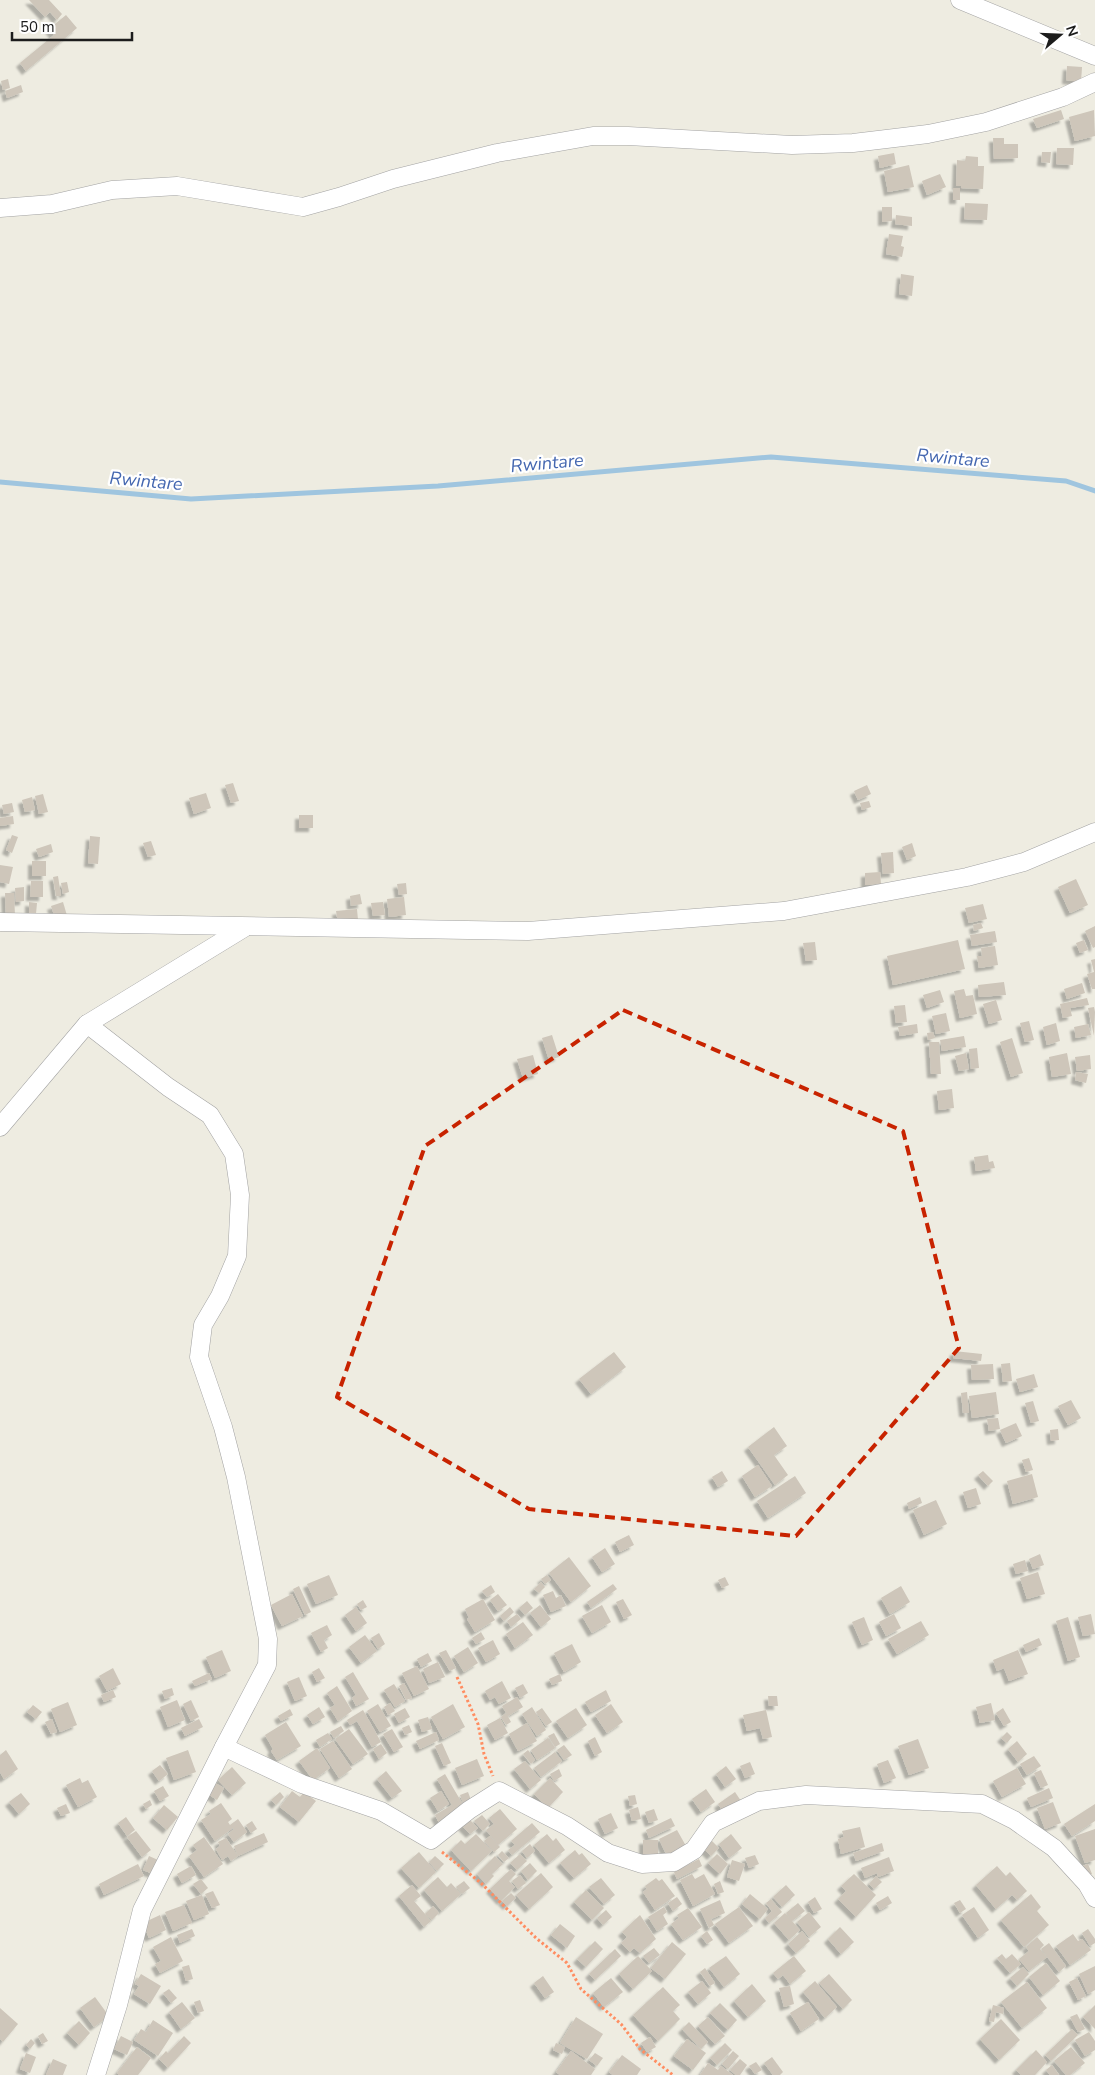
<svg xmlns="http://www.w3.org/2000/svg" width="1095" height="2075" font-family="'Nunito Sans',sans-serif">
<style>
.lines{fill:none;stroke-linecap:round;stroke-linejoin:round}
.stream{stroke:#9fc5df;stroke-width:5}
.building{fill:#cec6ba;filter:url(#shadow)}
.street-casing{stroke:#a3a3a3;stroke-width:19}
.path{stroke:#ff8d61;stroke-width:3;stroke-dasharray:2.5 2.5;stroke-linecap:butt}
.street{stroke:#fff;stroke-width:18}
.marked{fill:none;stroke:#c82300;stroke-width:4;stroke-dasharray:10 6;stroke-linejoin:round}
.labels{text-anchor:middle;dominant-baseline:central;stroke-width:4.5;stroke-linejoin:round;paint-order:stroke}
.water-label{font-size:18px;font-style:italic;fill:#4467b0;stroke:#fff}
</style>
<defs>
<filter id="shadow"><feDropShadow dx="-4" dy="4" stdDeviation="1" flood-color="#0004"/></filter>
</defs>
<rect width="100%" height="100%" fill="#eeece1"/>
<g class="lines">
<polyline class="stream" points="0,482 191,499 438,486 771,457 1066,481 1095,491"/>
</g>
<g class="building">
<polygon points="29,0 49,0 62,14 57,20 50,12 45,17"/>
<polygon points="66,15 77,28 26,71 20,63 54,35 49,29"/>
<polygon points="1067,66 1082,67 1081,82 1066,80"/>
<polygon points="8,79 10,88 3,90 1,81"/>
<polygon points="21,85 23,92 7,98 5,91"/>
<polygon points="1061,110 1064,119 1037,128 1033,119"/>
<polygon points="1094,110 1095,136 1075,141 1069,117"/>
<polygon points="993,138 1004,138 1004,144 1018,144 1018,158 994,159"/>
<polygon points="1057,148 1074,148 1073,165 1056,164"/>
<polygon points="1042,152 1051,152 1050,163 1041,162"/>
<polygon points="894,153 896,164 880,168 878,156"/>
<polygon points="966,156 978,157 978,166 984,166 983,189 961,188 961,186 956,186 957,160 965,161"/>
<polygon points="909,165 914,187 888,192 884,171"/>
<polygon points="940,174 946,187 927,195 922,181"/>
<rect x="953" y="188" width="7" height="12"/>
<polygon points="965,203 988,204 987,220 964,219"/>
<polygon points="882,207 892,207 892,221 882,222"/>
<polygon points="896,215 912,217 912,226 895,224"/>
<polygon points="889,234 903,236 901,246 904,247 902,257 886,254"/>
<polygon points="901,274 914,276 912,296 899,294"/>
<polygon points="233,783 239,801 231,803 225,785"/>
<polygon points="867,785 871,794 858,800 854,791"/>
<polygon points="206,793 211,808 194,814 189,798"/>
<polygon points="43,794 48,812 39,814 35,796"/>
<polygon points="32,797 35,810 25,812 22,800"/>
<polygon points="869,801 871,807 862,810 860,803"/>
<polygon points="12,803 14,812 4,814 2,805"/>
<rect x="299" y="815" width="14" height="13"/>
<polygon points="13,816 14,824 0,826 0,818"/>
<polygon points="12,835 18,837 12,853 6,850"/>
<polygon points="90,836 100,837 98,864 88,863"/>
<polygon points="151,841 156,855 148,857 143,843"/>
<polygon points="912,843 916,856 907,860 902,847"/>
<polygon points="51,844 53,852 39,857 36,849"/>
<polygon points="893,852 894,873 883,874 881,853"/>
<rect x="32" y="861" width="14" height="15"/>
<polygon points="0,865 13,867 9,884 0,882"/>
<polygon points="880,872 881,884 865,885 865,873"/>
<polygon points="58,876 61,896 56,896 53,877"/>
<polygon points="1076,879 1088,905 1070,913 1058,887"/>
<polygon points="31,881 43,881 43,897 30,897"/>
<polygon points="67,882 69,892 63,894 61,883"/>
<polygon points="406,883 407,894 399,895 397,884"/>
<polygon points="24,887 24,901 16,902 15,888"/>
<polygon points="5,893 14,893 15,916 6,916"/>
<polygon points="360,894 362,904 351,906 350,896"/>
<polygon points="404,897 406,915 389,917 387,899"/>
<polygon points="29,902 37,903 36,914 29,914"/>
<polygon points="63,902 68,919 57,923 51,906"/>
<polygon points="383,902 385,915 373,916 371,903"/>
<polygon points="983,904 987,919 969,923 965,908"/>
<polygon points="357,909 358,920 338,923 336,911"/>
<polygon points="981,923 983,928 974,931 973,925"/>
<polygon points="1095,926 1095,947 1093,948 1085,931"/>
<polygon points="995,931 997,942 972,946 970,935"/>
<polygon points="958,940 965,969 893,985 887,956"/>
<polygon points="1084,940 1088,950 1080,953 1076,943"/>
<polygon points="815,942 817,960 806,961 803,943"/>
<polygon points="995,946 998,965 979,968 977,956 982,956 981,948"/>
<polygon points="1095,959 1095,989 1092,989 1087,974 1094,972 1091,960"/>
<polygon points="1004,982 1006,995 979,997 978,985"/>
<polygon points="1082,983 1085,993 1067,999 1064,989"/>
<polygon points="964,989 966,996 973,995 977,1014 960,1018 954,991"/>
<polygon points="940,990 944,1002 927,1008 923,995"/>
<polygon points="1087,998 1089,1005 1070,1008 1072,1016 1063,1018 1060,1004"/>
<polygon points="996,1000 1002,1020 989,1024 983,1004"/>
<polygon points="905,1005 907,1022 896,1023 894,1006"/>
<polygon points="1094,1007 1095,1012 1094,1036 1088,1008"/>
<polygon points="946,1013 950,1031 936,1034 932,1016"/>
<polygon points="1029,1021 1034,1040 1025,1042 1020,1023"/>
<polygon points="1056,1023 1060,1041 1047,1045 1043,1027"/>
<polygon points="917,1024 918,1033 900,1036 898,1027"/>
<polygon points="1088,1024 1091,1035 1076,1038 1074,1027"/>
<polygon points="933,1032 935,1038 928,1040 927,1033"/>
<polygon points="552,1035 559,1057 549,1060 542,1038"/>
<polygon points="964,1036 966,1047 942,1051 940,1040"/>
<polygon points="1012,1038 1023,1073 1011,1077 1000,1042"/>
<polygon points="929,1042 939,1042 941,1074 931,1074"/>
<polygon points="977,1048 979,1068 971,1069 969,1049"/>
<polygon points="966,1053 969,1069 959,1071 955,1056"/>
<polygon points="1067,1053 1071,1074 1052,1077 1049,1057"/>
<polygon points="533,1055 538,1074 523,1078 517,1059"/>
<polygon points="1090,1055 1091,1069 1077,1071 1075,1057"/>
<polygon points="1076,1072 1088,1074 1086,1083 1075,1080"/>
<polygon points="952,1089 954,1108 939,1110 937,1091"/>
<polygon points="988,1155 989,1162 993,1161 995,1168 976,1171 974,1157"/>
<polygon points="954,1351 982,1354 981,1361 953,1358"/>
<polygon points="614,1352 626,1367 591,1394 579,1379"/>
<polygon points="1010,1363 1012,1381 1003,1382 1001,1364"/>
<polygon points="993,1364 994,1379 972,1380 971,1365"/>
<polygon points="1034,1374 1038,1387 1020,1392 1016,1379"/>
<polygon points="967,1392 969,1413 963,1413 961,1393"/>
<polygon points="996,1392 999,1414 972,1418 969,1396"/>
<polygon points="1071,1400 1081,1418 1068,1425 1058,1406"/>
<polygon points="1033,1401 1039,1421 1031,1423 1025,1403"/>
<polygon points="998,1418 1000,1429 989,1431 987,1419"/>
<polygon points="1016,1423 1022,1436 1006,1443 1000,1430"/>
<polygon points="774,1427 787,1446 774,1455 788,1475 775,1485 748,1447"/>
<polygon points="1058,1429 1059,1440 1051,1441 1050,1430"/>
<polygon points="1029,1458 1033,1470 1026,1472 1022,1460"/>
<polygon points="758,1465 772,1486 755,1497 742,1476"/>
<polygon points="722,1471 728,1481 718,1487 712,1477"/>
<polygon points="983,1471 993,1481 988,1486 978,1475"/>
<polygon points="1032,1474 1038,1497 1013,1504 1007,1481"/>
<polygon points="795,1476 806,1493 768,1518 757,1501"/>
<polygon points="976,1488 981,1504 968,1508 963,1492"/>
<polygon points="920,1497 922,1503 909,1509 907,1503"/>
<polygon points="936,1500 947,1524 924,1535 913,1510"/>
<polygon points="629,1535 634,1545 620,1552 615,1542"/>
<polygon points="605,1548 615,1564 602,1572 592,1557"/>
<polygon points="1040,1554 1044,1565 1033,1569 1029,1559"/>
<polygon points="569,1557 591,1586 571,1602 549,1573"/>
<polygon points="1025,1560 1028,1571 1016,1574 1013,1564"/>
<polygon points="1038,1572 1045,1594 1027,1599 1020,1578"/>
<polygon points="329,1575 338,1595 316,1604 307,1584"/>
<polygon points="547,1575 551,1580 545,1584 541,1579"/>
<polygon points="725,1577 729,1585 722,1588 718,1580"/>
<polygon points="541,1582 545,1587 539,1593 534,1589"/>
<polygon points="613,1584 617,1589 591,1608 587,1602"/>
<polygon points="491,1585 495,1592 487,1597 482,1591"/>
<polygon points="299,1586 311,1612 305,1615 293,1589"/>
<polygon points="901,1586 910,1602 890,1614 881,1598"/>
<polygon points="553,1591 556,1598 561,1595 566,1606 551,1612 543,1595"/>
<polygon points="292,1594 303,1616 282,1626 271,1605"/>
<polygon points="498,1594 507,1605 498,1611 490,1600"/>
<polygon points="483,1599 495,1620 475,1632 467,1619 469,1618 465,1609"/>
<polygon points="623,1599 632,1615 624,1619 616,1602"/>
<polygon points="363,1600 367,1607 361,1610 357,1604"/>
<polygon points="527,1601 533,1608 525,1615 519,1608"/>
<polygon points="540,1605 551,1619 541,1627 530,1613"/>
<polygon points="602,1605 611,1622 592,1633 582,1616"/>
<polygon points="356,1607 367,1623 356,1631 345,1615"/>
<polygon points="510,1607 514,1612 504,1621 500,1616"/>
<polygon points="517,1614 521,1619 511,1627 507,1621"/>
<polygon points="894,1614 901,1628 886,1636 879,1622"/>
<polygon points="1091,1614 1095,1634 1083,1636 1078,1617"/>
<polygon points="864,1617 873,1640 862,1645 852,1622"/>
<polygon points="1068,1617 1080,1657 1068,1661 1056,1621"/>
<polygon points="921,1621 929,1635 897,1654 888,1639"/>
<polygon points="523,1622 533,1635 515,1648 506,1634"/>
<polygon points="327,1625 332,1635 324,1640 328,1648 321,1652 311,1633"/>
<polygon points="481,1632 485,1639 476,1644 472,1638"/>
<polygon points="379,1633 385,1644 378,1649 371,1638"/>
<polygon points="365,1635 377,1651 361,1663 349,1647"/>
<polygon points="1039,1638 1042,1645 1026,1652 1023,1645"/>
<polygon points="493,1640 500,1654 486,1662 478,1648"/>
<polygon points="572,1644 581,1662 564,1672 554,1653"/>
<polygon points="468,1647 478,1663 464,1672 454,1656"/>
<polygon points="222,1650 231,1671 215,1678 206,1657"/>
<polygon points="446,1650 456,1668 450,1671 439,1653"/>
<polygon points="1018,1650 1028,1674 1009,1681 1004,1668 997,1671 993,1660"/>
<polygon points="428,1653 432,1661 421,1667 417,1659"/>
<polygon points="438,1662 445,1677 429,1683 423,1669"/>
<polygon points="417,1666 429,1689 414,1696 402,1673"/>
<polygon points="113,1668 121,1684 107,1691 99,1676"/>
<polygon points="319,1668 325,1678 317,1682 312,1672"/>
<polygon points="353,1672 369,1699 356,1706 352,1698 356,1695 345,1677"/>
<polygon points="209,1673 212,1679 195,1686 192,1681"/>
<polygon points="560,1674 562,1681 552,1685 549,1679"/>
<polygon points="299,1677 307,1696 295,1701 287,1682"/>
<polygon points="502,1681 511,1698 499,1704 495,1697 490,1700 485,1691"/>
<polygon points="404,1683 412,1698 406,1700 399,1686"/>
<polygon points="394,1684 405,1701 395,1707 384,1690"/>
<polygon points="523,1684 528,1693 520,1698 515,1688"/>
<polygon points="337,1686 352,1711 338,1721 330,1708 335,1705 327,1693"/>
<polygon points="172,1688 174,1695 165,1699 162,1691"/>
<polygon points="113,1690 116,1697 104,1702 101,1695"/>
<polygon points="606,1690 611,1701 591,1712 585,1702"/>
<polygon points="768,1696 777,1696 778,1706 769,1706"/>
<polygon points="517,1697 523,1707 508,1716 502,1706"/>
<polygon points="177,1700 185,1720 168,1727 160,1707"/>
<polygon points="191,1700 199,1717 191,1721 183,1704"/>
<polygon points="68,1702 77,1725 60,1732 51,1709"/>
<polygon points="390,1703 395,1711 388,1715 384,1707"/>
<polygon points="991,1703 995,1720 980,1723 976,1707"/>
<polygon points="378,1704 391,1726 380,1732 367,1711"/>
<polygon points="453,1704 465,1727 443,1739 431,1717"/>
<polygon points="611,1704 623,1722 607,1733 595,1715"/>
<polygon points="33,1705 42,1712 36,1719 27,1712"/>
<polygon points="319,1707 325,1717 313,1724 307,1715"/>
<polygon points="532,1707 546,1730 537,1736 522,1714"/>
<polygon points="405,1708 410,1717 399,1723 394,1714"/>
<polygon points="542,1708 552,1722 546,1726 536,1712"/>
<polygon points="576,1708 587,1725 568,1738 556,1721"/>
<polygon points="1003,1708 1011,1722 1004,1726 996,1713"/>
<polygon points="290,1709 293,1715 281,1721 278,1716"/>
<polygon points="363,1710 381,1742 372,1747 357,1721 350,1725 347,1720"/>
<polygon points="766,1710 772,1737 763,1739 760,1728 747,1731 743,1715"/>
<polygon points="506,1713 511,1722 506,1725 501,1717"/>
<polygon points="428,1717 432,1729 422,1732 418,1720"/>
<polygon points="500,1718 508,1733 495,1740 487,1725"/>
<polygon points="52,1719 57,1732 51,1734 45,1722"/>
<polygon points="199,1719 203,1727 185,1736 181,1728"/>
<polygon points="286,1722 301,1746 277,1760 271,1751 273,1749 265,1735"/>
<polygon points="527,1723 537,1741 518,1751 509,1734"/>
<polygon points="409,1725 412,1732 405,1735 402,1728"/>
<polygon points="341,1726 344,1731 334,1738 330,1732"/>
<polygon points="349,1729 368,1754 353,1764 335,1739"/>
<polygon points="392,1729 403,1747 394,1752 383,1734"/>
<polygon points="436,1732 439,1740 420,1749 416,1741"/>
<polygon points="1007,1732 1012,1737 1007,1743 1001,1738"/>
<polygon points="328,1733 332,1739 320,1747 316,1740"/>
<polygon points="554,1733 560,1744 555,1747 548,1736"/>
<polygon points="595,1737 602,1752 595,1756 588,1741"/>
<polygon points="548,1738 555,1748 537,1760 531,1750"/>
<polygon points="918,1739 929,1768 909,1775 898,1746"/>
<polygon points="333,1741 352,1769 339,1778 320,1749"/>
<polygon points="1017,1741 1027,1754 1018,1762 1008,1749"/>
<polygon points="442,1743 451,1763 444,1766 435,1746"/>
<polygon points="381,1744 387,1753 379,1759 373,1749"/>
<polygon points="564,1745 572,1755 564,1760 557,1750"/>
<polygon points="317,1748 330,1768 313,1780 299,1761"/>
<polygon points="6,1750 18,1769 4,1779 0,1772 0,1755"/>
<polygon points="188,1750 196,1772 174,1780 166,1758"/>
<polygon points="528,1750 535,1760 531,1764 523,1754"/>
<polygon points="555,1752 562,1761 541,1777 534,1768"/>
<polygon points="1034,1756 1041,1766 1027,1775 1020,1764"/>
<polygon points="477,1759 484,1776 462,1785 455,1768"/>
<polygon points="888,1760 896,1778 884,1783 877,1764"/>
<polygon points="525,1761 541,1780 530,1789 514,1769"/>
<polygon points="750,1762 755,1774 745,1778 740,1766"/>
<polygon points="160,1765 168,1774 159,1781 152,1771"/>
<polygon points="726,1766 736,1779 725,1787 716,1774"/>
<polygon points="232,1767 246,1783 232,1795 218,1780"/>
<polygon points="1017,1768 1026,1784 1002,1797 993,1781"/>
<polygon points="559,1769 562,1776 554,1781 550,1774"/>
<polygon points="1041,1770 1048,1785 1041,1788 1034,1773"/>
<polygon points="386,1771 402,1791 392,1798 377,1779"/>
<polygon points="445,1774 465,1808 439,1823 435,1815 452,1805 437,1779"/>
<polygon points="80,1778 82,1783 88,1780 97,1797 78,1807 66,1785"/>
<polygon points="550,1778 563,1792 548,1808 534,1794"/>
<polygon points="215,1783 224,1788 217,1800 208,1794"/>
<polygon points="163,1786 169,1796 160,1801 154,1791"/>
<polygon points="1049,1788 1053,1798 1031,1807 1027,1798"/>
<polygon points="706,1789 715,1802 701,1812 692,1799"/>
<polygon points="292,1791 300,1797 304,1792 316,1801 299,1822 280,1807"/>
<polygon points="441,1791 449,1804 438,1811 430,1798"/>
<polygon points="280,1792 284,1797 276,1805 271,1800"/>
<polygon points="468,1792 471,1800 463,1803 460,1795"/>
<polygon points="735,1792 741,1801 724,1813 718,1804"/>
<polygon points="21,1793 30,1804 19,1814 9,1802"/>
<polygon points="635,1795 637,1804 630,1806 628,1796"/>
<polygon points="150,1800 152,1805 146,1809 143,1804"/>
<polygon points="1053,1802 1061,1823 1045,1829 1037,1808"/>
<polygon points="221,1803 232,1819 228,1822 230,1825 238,1819 247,1832 234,1842 228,1834 234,1829 233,1828 215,1841 201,1820 211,1814 209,1811"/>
<polygon points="66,1804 70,1813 61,1816 57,1808"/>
<polygon points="1095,1804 1095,1821 1072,1836 1064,1824"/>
<polygon points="164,1805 178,1817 167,1830 153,1818"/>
<polygon points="638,1807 641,1819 632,1821 629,1810"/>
<polygon points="500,1809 517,1829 498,1845 486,1830 494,1824 489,1818"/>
<polygon points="654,1809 658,1820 649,1823 645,1812"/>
<polygon points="611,1813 618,1828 605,1834 598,1819"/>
<polygon points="482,1815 490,1824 483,1831 474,1821"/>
<polygon points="126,1817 135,1830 127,1836 118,1823"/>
<polygon points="671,1818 675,1826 649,1838 646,1830"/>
<polygon points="469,1819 478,1828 470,1834 462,1826"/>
<polygon points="252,1821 257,1829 251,1833 246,1825"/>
<polygon points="532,1823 540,1832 512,1855 508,1850 515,1845 511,1841"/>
<polygon points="860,1827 865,1847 841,1854 838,1839 844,1837 842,1831"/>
<polygon points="1095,1829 1095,1860 1085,1863 1075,1836"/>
<polygon points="677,1830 686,1846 667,1856 659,1839"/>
<polygon points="136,1831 151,1850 142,1857 127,1837"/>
<polygon points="264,1833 268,1842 238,1856 234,1846"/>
<polygon points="476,1834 492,1851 471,1871 451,1850 461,1840 465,1844"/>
<polygon points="547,1834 553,1841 556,1838 565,1850 549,1863 534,1845"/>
<polygon points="731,1834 742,1848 729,1858 719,1844"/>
<polygon points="490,1836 500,1847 494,1852 484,1841"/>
<polygon points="204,1837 223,1864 204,1877 189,1856 197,1850 193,1845"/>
<polygon points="226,1838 238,1856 231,1861 228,1856 222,1860 216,1849 220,1846 218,1842"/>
<rect x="643" y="1840" width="15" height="16"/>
<polygon points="712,1841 719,1848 711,1856 704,1849"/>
<polygon points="882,1843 884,1851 856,1861 853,1853"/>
<polygon points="530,1844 535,1851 527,1858 522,1851"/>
<polygon points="575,1850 579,1855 582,1853 591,1864 574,1878 560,1863"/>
<polygon points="502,1851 509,1858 504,1862 498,1855"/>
<polygon points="419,1852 436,1872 419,1888 401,1868"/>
<polygon points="520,1854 527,1861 517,1870 510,1863"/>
<polygon points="717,1854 728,1864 720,1874 708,1863"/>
<polygon points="755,1855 759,1864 749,1868 745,1858"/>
<polygon points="149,1856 158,1860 153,1874 143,1870"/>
<polygon points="435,1856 444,1864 437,1871 429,1862"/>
<polygon points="495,1856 503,1864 492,1874 494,1876 486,1884 477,1874"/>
<polygon points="889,1857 894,1871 878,1877 877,1873 865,1878 861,1868"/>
<polygon points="699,1859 702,1866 677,1879 674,1872"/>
<polygon points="732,1860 745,1864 739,1881 727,1877"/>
<polygon points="530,1863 537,1871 528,1880 521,1871"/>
<polygon points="138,1864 144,1876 104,1895 99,1884"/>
<polygon points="1088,1864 1092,1874 1086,1877 1082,1866"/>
<polygon points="191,1866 196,1875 182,1883 177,1874"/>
<polygon points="997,1866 1006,1876 1010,1872 1027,1891 1017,1900 1012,1895 996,1909 976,1885"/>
<polygon points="511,1869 516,1874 509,1881 515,1887 501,1901 490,1889"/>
<polygon points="541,1873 553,1887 529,1909 516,1895"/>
<polygon points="692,1874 695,1879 704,1874 715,1894 693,1906 680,1880"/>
<polygon points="854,1874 876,1895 856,1917 838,1899 846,1891 841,1886"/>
<polygon points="520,1875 526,1883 518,1889 512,1881"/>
<polygon points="876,1876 882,1882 874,1889 869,1884"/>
<polygon points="438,1877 447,1887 451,1883 461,1894 442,1911 424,1890"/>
<polygon points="601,1878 615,1895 604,1904 589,1887"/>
<polygon points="656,1878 659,1881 662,1879 675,1896 655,1910 643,1892 647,1889 645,1886"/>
<polygon points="201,1879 208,1888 201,1894 193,1884"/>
<polygon points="464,1881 470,1888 462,1894 456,1887"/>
<polygon points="720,1881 724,1892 718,1894 714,1884"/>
<polygon points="412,1885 421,1896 414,1901 431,1921 424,1927 399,1896"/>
<polygon points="786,1885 795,1895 782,1907 773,1897"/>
<polygon points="586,1890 604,1908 592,1920 574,1902"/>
<polygon points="213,1891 220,1905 212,1908 205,1894"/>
<polygon points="511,1893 516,1898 507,1906 502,1901"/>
<polygon points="750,1894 768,1909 760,1919 742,1904"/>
<polygon points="1031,1894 1041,1907 1037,1911 1049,1925 1024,1947 1001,1920"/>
<polygon points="202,1895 209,1914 194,1920 186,1901"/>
<polygon points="888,1896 892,1903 880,1910 876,1903"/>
<polygon points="677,1897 682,1904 673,1911 668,1903"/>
<polygon points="815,1897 822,1909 814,1913 808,1902"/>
<polygon points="771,1899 782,1912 769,1923 765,1918 772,1911 766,1903"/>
<polygon points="720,1900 725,1913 711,1919 714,1925 709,1928 700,1909"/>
<polygon points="960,1900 966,1909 960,1913 954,1903"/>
<polygon points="798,1903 805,1911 792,1921 786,1913"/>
<polygon points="184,1905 192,1923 173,1931 165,1912"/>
<polygon points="433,1906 439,1913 432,1920 425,1914"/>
<polygon points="664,1907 667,1912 663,1915 668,1924 657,1931 648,1917"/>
<polygon points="739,1907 753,1926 729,1943 715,1924"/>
<polygon points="974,1907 989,1930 978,1938 962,1915"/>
<polygon points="688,1908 702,1927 683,1940 671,1924 679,1918 677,1915"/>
<polygon points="606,1910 612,1917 603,1925 597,1918"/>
<polygon points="809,1912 821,1927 809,1937 797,1922"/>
<polygon points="785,1913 800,1930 789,1940 774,1923"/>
<polygon points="160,1915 166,1930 149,1938 143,1923"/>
<polygon points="640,1915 656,1939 640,1953 634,1948 630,1952 621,1943 627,1937 622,1932"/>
<polygon points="560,1924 575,1936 567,1948 551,1935"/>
<polygon points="840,1927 854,1942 841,1954 828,1939"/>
<polygon points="192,1929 195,1936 180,1943 177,1935"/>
<polygon points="1088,1929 1095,1939 1095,1943 1090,1946 1082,1933"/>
<polygon points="707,1931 713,1940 707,1944 701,1936"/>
<polygon points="802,1931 810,1941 796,1953 788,1944"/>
<polygon points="1073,1934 1078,1941 1082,1939 1091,1950 1070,1965 1056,1946"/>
<polygon points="171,1937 183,1961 160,1973 155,1964 161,1961 153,1947"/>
<polygon points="1037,1937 1044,1945 1038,1951 1040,1949 1047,1957 1029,1971 1019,1959 1029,1951 1026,1947"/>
<polygon points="595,1941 603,1949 586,1967 577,1959"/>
<polygon points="672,1942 686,1954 665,1979 651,1968"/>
<polygon points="1049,1943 1066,1966 1059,1972 1041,1949"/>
<polygon points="654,1948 660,1955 649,1963 643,1956"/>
<polygon points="615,1949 621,1956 595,1980 589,1974"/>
<polygon points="1002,1954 1006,1959 1012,1954 1021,1964 1010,1973 997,1958"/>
<polygon points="638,1956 652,1971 633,1989 619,1974"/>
<polygon points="726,1956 740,1974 724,1987 709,1968"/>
<polygon points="794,1956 806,1971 790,1984 783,1975 778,1979 773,1973"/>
<polygon points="1046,1963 1060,1981 1043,1995 1029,1977"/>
<polygon points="189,1965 193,1979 186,1981 182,1967"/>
<polygon points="1095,1966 1095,1990 1088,1994 1079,1974"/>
<polygon points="1023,1967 1029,1974 1017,1986 1010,1978"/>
<polygon points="705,1968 715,1983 710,1986 700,1972"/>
<polygon points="141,1974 161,1986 150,2004 134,1994 139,1986 135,1984"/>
<polygon points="829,1974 852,2000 843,2009 819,1983"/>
<polygon points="543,1976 554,1992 545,1998 534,1983"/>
<polygon points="611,1978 623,1992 604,2007 593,1993"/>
<polygon points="1077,1978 1086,1996 1078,2000 1069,1982"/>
<polygon points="702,1981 711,1993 698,2004 688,1992"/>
<polygon points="815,1981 837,2007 825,2018 803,1992"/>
<polygon points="1027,1982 1047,2008 1022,2028 1001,2002"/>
<polygon points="752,1984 766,2001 748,2017 734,2001"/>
<polygon points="790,1986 794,2004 784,2007 779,1988"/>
<polygon points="663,1987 680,2005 673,2011 680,2019 658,2041 633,2015"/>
<polygon points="169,1989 177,1998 171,2003 163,1993"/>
<polygon points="95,1997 109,2016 94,2027 80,2008"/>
<polygon points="200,2000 204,2011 198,2013 194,2002"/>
<polygon points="182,2002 195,2018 181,2029 169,2012"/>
<polygon points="808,2002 819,2019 801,2031 790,2013"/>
<polygon points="720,2003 737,2020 728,2030 710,2013"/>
<polygon points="993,2005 1004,2008 1003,2014 996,2012 994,2022 989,2021"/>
<polygon points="1095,2005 1095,2029 1083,2017"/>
<polygon points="0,2008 18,2024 3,2042 0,2039"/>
<polygon points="1077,2014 1085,2029 1078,2032 1070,2017"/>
<polygon points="576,2017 603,2034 587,2059 560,2043"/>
<polygon points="708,2017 725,2036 715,2044 698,2026"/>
<polygon points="1001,2019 1020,2040 999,2060 980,2039"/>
<polygon points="153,2020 173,2033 158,2056 134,2040 141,2029 146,2032"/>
<polygon points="79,2021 90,2033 79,2045 67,2033"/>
<polygon points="689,2022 708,2042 701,2049 682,2029"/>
<polygon points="1072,2029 1078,2035 1051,2061 1045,2055"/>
<polygon points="1089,2032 1095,2041 1095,2050 1085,2056 1075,2040"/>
<polygon points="43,2033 48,2041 42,2044 38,2036"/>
<polygon points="121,2036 133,2042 127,2055 114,2049"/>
<polygon points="184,2036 191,2043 168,2068 159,2059 166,2051 168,2053"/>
<polygon points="650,2037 656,2047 647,2052 641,2043"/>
<polygon points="31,2039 35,2043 30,2049 26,2045"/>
<polygon points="687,2039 706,2053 693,2070 674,2056"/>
<polygon points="556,2043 565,2047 562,2054 553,2050"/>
<polygon points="725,2043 732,2050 717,2065 710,2058"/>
<polygon points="137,2047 151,2058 138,2075 119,2075 117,2073"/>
<polygon points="1071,2047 1085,2063 1070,2075 1066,2075 1054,2061"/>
<polygon points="1036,2050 1047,2062 1035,2075 1021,2075 1016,2070"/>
<polygon points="571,2051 595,2069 591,2075 560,2075 556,2072"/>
<polygon points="733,2051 739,2056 728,2069 722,2064"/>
<polygon points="26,2053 36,2057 30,2073 20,2069"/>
<polygon points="595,2053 603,2058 597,2066 589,2060"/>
<polygon points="622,2055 641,2069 637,2075 613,2075 609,2072"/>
<polygon points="772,2057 783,2072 780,2075 773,2075 764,2063"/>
<polygon points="53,2059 67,2065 63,2075 46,2075"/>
<polygon points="740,2059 747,2065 740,2075 736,2075 730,2070"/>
<polygon points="756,2062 762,2070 755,2074 749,2066"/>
<polygon points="708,2063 718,2070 721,2066 733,2075 700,2075"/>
<polygon points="1052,2065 1059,2075 1050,2075 1046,2070"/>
</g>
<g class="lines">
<defs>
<g id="street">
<polyline points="960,0 1095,56"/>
<polyline points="0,208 52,204 112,190 177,186 303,207 339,197 393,179 497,153 593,136 628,136 792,145 853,143 928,134 986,122 1063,97 1095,82"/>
<polyline points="0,922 528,931 784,911 967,877 1024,862 1095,832"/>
<polyline points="87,1024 168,1087 210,1115 234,1154 240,1195 237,1256 220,1296 203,1325 199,1357 223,1427 236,1477 268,1639 267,1665 224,1747 142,1910 118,2005 96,2075"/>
<polyline points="0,1127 87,1024 244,928"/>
<polyline points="224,1747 302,1784 381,1811 431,1840 469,1810 499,1791 567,1826 608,1853 642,1864 674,1862 694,1850 713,1823 759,1801 806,1795 982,1804 1014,1820 1054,1848 1087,1884 1095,1898"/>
</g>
</defs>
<use href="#street" class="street-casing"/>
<g class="path">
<polyline points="457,1677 478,1724 484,1754 493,1776"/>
<polyline points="442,1852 481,1883 536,1938 567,1963 581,1989 621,2024 640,2049 673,2075"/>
</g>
<use href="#street" class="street"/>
</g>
<path class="marked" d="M623,1010L903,1131L959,1348L796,1536L529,1509L337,1397L425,1146Z"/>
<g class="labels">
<g class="water-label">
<text transform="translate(953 458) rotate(5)">Rwintare</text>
<text transform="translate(547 463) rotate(-5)">Rwintare</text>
<text transform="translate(146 481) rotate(5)">Rwintare</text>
</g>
</g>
<g transform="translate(1060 35) rotate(71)" stroke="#ffffff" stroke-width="4" paint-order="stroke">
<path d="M0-4L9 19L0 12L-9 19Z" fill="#1c1c1c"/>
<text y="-8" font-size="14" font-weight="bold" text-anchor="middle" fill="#1c1c1c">N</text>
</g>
<path d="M12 32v8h120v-8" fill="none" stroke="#1c1c1c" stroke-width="2.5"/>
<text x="20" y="32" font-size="15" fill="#1c1c1c" stroke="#ffffff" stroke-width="4" paint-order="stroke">50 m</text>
</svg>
